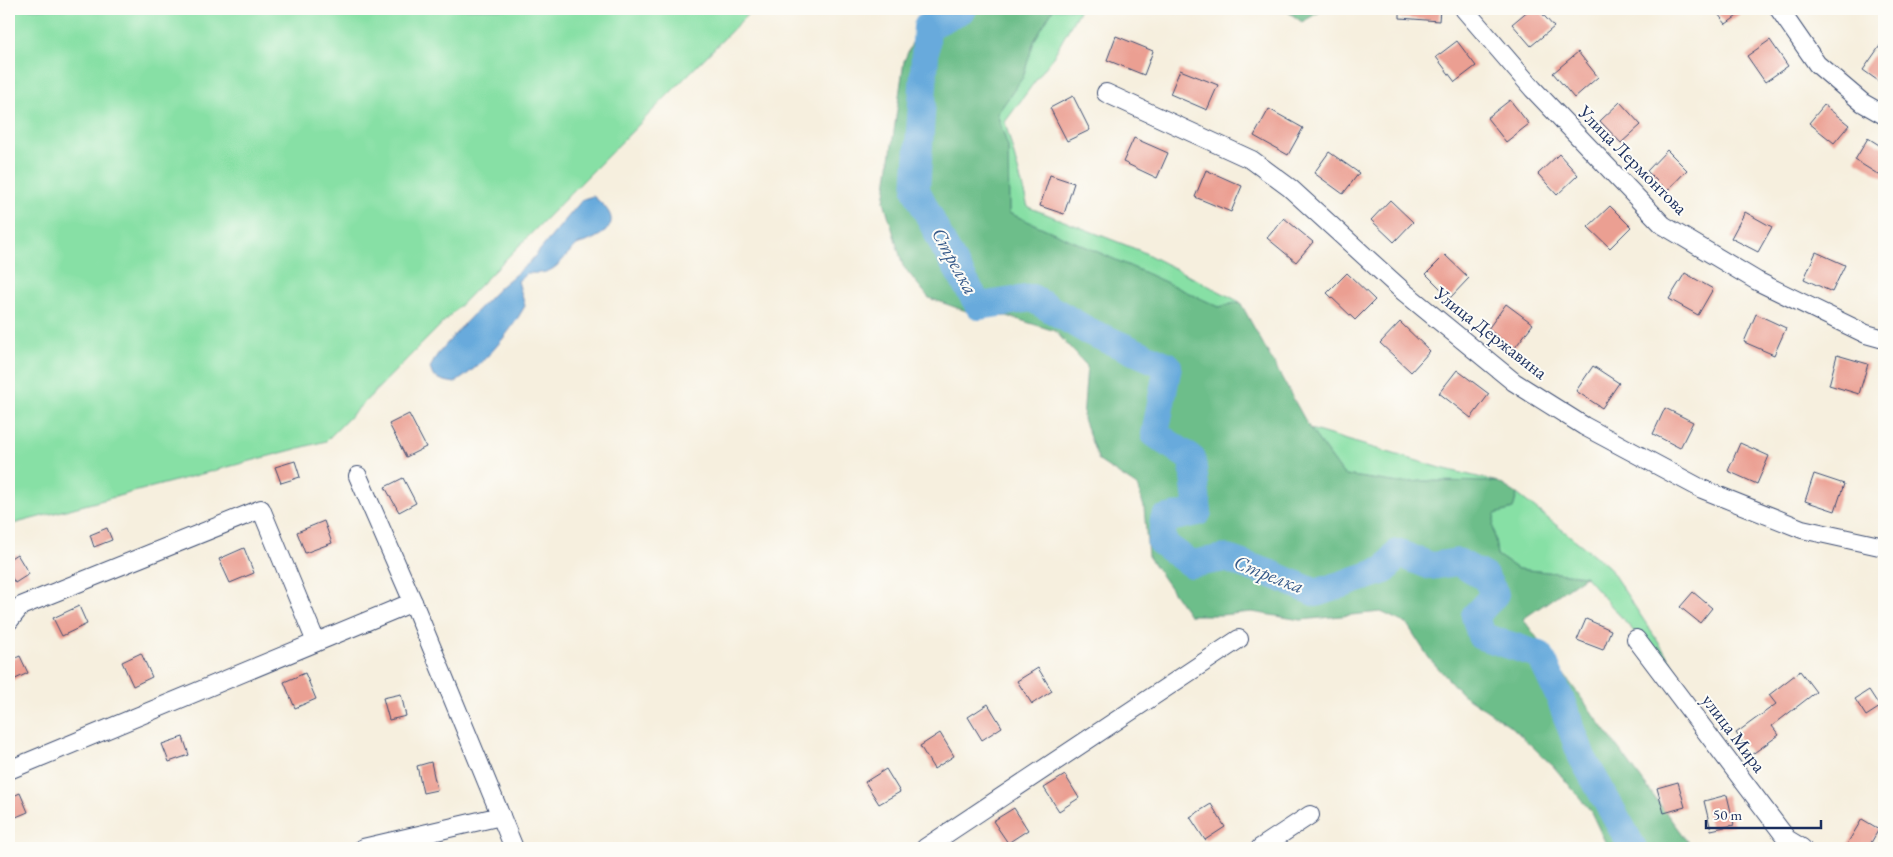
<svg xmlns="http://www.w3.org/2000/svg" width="1893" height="857" font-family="'EB Garamond',serif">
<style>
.green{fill:#87e0a5;stroke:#518882}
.forest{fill:#6dbe8a;stroke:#447674}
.water{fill:#68aadc;stroke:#426c9d}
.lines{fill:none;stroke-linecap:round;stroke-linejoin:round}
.river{stroke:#68aadc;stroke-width:28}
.building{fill:#eb9f92}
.minor-casing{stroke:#3c4c71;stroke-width:20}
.minor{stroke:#fff;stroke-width:18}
.labels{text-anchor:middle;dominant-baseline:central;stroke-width:4;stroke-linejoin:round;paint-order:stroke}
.street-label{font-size:19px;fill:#1b2f5e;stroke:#fdfcf7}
.water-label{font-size:20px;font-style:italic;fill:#365a8a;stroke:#fdfcf7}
</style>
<rect width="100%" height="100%" fill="#fdfcf7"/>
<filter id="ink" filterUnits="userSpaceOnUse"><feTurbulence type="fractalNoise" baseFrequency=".02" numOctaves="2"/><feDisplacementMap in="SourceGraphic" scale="10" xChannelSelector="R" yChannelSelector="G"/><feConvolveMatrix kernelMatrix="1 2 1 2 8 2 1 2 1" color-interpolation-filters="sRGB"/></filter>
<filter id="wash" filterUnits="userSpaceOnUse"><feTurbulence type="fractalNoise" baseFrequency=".0096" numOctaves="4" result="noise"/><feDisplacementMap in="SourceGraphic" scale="20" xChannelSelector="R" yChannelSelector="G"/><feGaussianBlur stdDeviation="1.12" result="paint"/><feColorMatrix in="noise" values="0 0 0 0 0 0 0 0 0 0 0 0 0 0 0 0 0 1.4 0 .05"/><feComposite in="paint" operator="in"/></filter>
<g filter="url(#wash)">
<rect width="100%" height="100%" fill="#f6efde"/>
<g class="green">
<polygon points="9,9 753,9 326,441 9,525"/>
<polygon points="1053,9 1080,9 1053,57 1005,122 1028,207 1141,251 1240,302 1219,307 1150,275 1009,213 1008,147 997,114 1023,77 1034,41"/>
<polygon points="1310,429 1441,468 1498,482 1422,481 1399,483 1344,475"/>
<polygon points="1517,494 1608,566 1676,669 1674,677 1585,576 1518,569 1497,555 1493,525 1495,514 1513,509"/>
</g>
<g class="forest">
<polygon points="927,9 1053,9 1034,41 1023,77 997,114 1008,147 1009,213 1150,275 1219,307 1240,302 1310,429 1344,475 1399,483 1422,481 1498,482 1517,494 1513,509 1495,514 1493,525 1497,555 1518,569 1585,576 1523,619 1692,848 1608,848 1590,810 1554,767 1512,727 1462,694 1429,658 1407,624 1381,612 1301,620 1252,612 1221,615 1189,615 1148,556 1144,507 1137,486 1099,461 1083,419 1087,366 1055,331 1007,316 983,317 929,298 903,266 884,201 904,61"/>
<polygon points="1284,9 1325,9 1302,22"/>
</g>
<path class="water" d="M593,196C614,213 621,226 591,240C587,242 581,243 577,245C573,248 569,253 566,256C553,272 546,274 527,273L518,281L525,306C508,336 484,364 455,383L444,381L433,376L430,368L437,355L463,325L499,288L529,263L583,199Z"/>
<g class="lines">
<polyline class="river" points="963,9 927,27 916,190 945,248 979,306 1032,298 1088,331 1168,366 1155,434 1192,459 1198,512 1164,519 1161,542 1191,564 1225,558 1274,575 1316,593 1385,570 1398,553 1431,566 1458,562 1485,577 1495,594 1475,616 1481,636 1540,655 1560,698 1582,757 1633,848"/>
</g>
<g id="blocks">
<g class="building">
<polygon points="1400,9 1440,9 1439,21 1400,18"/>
<polygon points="1530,9 1538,9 1554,27 1531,46 1512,24"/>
<polygon points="1714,9 1747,9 1726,24"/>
<polygon points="1116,36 1153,51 1144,75 1107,60"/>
<polygon points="1770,40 1788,66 1765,82 1747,56"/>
<polygon points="1884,40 1884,85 1863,70"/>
<polygon points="1457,41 1476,66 1455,82 1436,57"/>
<polygon points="1578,52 1598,77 1574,98 1553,73"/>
<polygon points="1180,70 1218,85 1207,110 1170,94"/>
<polygon points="1073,96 1090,130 1067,141 1050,108"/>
<polygon points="1510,100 1529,124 1506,142 1487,118"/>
<polygon points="1620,102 1641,125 1621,143 1600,121"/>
<polygon points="1824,105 1849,125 1834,143 1809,123"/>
<polygon points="1269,109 1303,128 1288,155 1254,136"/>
<polygon points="1134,138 1168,153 1157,178 1123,162"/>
<polygon points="1868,138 1884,148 1884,178 1855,160"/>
<polygon points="1667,150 1687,170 1667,191 1647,171"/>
<polygon points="1329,152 1359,173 1343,194 1314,173"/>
<polygon points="1559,154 1578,175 1557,195 1538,174"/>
<polygon points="1206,170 1242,186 1231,212 1195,197"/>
<polygon points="1050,175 1074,183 1064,214 1040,206"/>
<polygon points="1390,200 1413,222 1394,242 1371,220"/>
<polygon points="1610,206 1631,227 1610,248 1588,227"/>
<polygon points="1745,212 1772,227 1758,252 1731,238"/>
<polygon points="1284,218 1313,242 1296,262 1267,238"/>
<polygon points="1816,252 1845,265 1832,292 1804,279"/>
<polygon points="1445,255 1469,278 1450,298 1426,274"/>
<polygon points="1347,273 1375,300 1355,320 1327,293"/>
<polygon points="1685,273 1713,289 1698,315 1669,299"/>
<polygon points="1506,304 1533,324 1514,349 1488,329"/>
<polygon points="1756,314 1786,328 1774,355 1744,342"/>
<polygon points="1400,322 1430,351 1411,372 1380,343"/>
<polygon points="1837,355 1868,364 1859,394 1829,385"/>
<polygon points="1593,366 1619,383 1602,408 1576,391"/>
<polygon points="1457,370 1489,394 1471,418 1439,393"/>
<polygon points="1665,408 1693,422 1680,448 1653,434"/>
<polygon points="409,414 426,447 406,457 389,424"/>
<polygon points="1740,443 1769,456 1757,484 1728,471"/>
<polygon points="295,461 300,477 281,483 275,467"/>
<polygon points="1814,474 1844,484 1835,511 1805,501"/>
<polygon points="403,478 416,503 399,512 385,487"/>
<polygon points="324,521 332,543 305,553 297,532"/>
<polygon points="107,528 112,540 94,547 90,535"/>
<polygon points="244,548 254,573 230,583 219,559"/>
<polygon points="17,554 29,574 15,583 9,573 9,559"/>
<polygon points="1693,592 1712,608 1700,623 1680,607"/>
<polygon points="79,606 87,624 62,636 53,618"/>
<polygon points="1586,619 1611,630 1603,650 1577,640"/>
<polygon points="141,653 152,677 133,686 122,662"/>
<polygon points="20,656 28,673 9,682 9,661"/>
<polygon points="1038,668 1052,691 1032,704 1017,681"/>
<polygon points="1800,671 1816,692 1772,726 1779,735 1751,755 1736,733 1776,704 1769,695"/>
<polygon points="305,673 316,699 295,708 284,682"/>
<polygon points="1869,690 1880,707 1866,716 1855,699"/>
<polygon points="401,694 406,716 389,720 383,698"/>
<polygon points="988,704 1002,727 982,740 968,717"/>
<polygon points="940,733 954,756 934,769 920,746"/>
<polygon points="183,737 189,755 169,762 162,744"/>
<polygon points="431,762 437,790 423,793 417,766"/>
<polygon points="886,769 900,792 879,804 865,782"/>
<polygon points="1065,775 1079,798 1059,811 1044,788"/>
<polygon points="1678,782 1685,807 1664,813 1657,788"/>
<polygon points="20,793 28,812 9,820 9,798"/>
<polygon points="1727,795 1734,825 1711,830 1704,801"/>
<polygon points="1211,804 1225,827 1205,840 1190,817"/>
<polygon points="1014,808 1028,830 1008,843 993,821"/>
<polygon points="1862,819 1879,829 1868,848 1855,848 1847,844"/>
</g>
</g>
</g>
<g filter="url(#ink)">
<use href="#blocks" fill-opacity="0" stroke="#3c4c71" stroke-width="1"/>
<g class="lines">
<defs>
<g id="minor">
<polyline points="1464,9 1533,89 1663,225 1757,281 1866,334 1884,339"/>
<polyline points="1779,9 1817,64 1863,103 1884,115"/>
<polyline points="1106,93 1252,160 1290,188 1404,292 1514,382 1584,426 1702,489 1802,529 1884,547"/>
<polyline points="358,476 413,602 514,848"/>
<polyline points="9,621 21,606 261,509 316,642"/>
<polyline points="1636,639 1787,839 1802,848"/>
<polyline points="9,770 413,602"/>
<polyline points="363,848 501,816"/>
<polyline points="925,848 1239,639"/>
<polyline points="1260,848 1310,815"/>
</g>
</defs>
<use href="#minor" class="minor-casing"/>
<use href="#minor" class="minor"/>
</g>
</g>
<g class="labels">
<g class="street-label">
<text transform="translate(1633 160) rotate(45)">Улица Лермонтова</text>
<text transform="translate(1491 333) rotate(38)">Улица Державина</text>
<text transform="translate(1734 733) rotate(53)">улица Мира</text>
</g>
<g class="water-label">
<text transform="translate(955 261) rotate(61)">Стрелка</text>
<text transform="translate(1269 574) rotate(21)">Стрелка</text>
</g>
</g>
<rect width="1893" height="857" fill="none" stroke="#fdfcf7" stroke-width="30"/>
<path d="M1706 820v8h115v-8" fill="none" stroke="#1b2f5e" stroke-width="2.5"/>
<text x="1713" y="820" font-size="15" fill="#1b2f5e" stroke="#fdfcf7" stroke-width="4" paint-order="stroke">50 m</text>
</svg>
